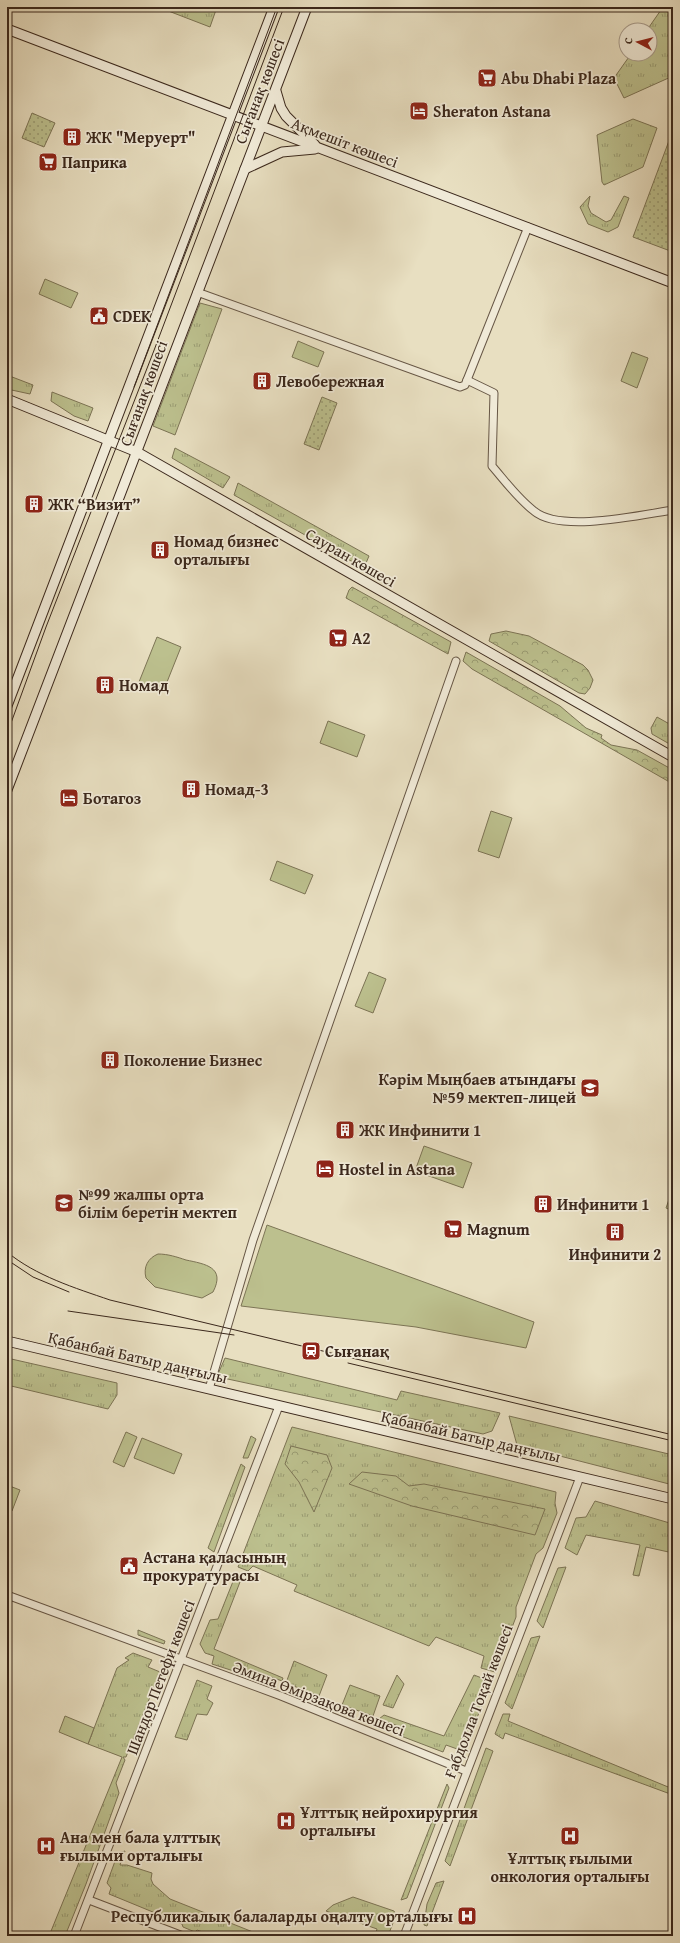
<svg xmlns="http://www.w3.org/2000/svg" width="680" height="1943" font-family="'Gentium Book Plus',serif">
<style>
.grass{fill:url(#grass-tufts);stroke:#7c7455}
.forest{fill:url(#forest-crowns);stroke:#7c7455}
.park{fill:url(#park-dots);stroke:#7c7455}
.garden{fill:#bcc08e;stroke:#7c7455}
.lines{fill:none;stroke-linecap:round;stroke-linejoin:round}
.street-casing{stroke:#665645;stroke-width:9}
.secondary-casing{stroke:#3b281c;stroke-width:11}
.street{stroke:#f0ead7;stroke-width:7}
.secondary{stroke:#f0ead7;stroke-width:9}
.tram{stroke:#3b281c;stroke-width:1}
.labels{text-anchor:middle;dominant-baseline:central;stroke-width:3.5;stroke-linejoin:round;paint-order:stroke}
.poi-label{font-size:16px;font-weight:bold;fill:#3b281c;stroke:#f0ead7;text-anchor:start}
.street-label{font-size:16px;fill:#3b281c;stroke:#f0ead7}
</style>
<defs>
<pattern id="grass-tufts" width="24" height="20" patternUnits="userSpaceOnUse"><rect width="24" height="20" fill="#bcc08e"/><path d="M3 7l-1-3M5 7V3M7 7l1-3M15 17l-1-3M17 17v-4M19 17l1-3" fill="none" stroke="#9a9c73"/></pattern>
<pattern id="forest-crowns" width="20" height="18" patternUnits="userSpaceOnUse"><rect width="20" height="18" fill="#bcc08e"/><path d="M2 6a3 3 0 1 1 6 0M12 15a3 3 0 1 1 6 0" fill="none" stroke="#9a9c73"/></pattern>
<pattern id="park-dots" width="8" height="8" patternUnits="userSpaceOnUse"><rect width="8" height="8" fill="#bcc08e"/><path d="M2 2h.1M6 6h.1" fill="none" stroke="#9a9c73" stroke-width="1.8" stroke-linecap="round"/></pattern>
</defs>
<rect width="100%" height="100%" fill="#e8dfc1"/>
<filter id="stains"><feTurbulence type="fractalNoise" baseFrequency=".005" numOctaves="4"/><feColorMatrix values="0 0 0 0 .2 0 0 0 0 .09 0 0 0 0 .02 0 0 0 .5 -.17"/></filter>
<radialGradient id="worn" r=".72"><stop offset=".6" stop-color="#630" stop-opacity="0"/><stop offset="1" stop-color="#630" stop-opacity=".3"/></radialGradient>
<g class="grass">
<polygon points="158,7 217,7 210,27"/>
<polygon points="663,7 673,7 673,76 624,98 614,78 631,54 650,54 650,30 647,30"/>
<polygon points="633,119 657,128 643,167 604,185 602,182 597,135"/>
<polygon points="590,196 588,206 591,213 606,222 611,220 624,196 629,198 618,227 608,232 588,224 580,207"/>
<polygon points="200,303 222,309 175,435 153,426"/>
<polygon points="7,375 33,385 30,394 7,389"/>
<polygon points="52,392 93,408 88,421 74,416 51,401"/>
<polygon points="175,448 230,477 223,488 172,458"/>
<polygon points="238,483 369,556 366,563 360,566 234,495"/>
<polygon points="657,717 673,726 673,746 652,734 651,728"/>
<polygon points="7,1358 117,1383 117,1395 108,1409 7,1385"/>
<polygon points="225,1358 397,1400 401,1391 500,1413 492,1431 483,1434 223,1378 218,1374"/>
<polygon points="509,1416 673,1455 673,1485 517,1445"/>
<polygon points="292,1427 556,1492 555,1503 557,1513 543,1548 536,1554 516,1607 516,1617 495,1672 481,1668 484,1656 436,1637 429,1646 294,1591 297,1585 253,1566 248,1571 238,1567"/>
<polygon points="251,1436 256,1439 248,1458 243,1458"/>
<polygon points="241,1464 245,1467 214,1552 208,1548"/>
<polygon points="595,1501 673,1524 673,1553 646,1547 639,1576 633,1575 640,1545 586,1535 577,1555 565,1548 576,1518 586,1517"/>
<polygon points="566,1567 543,1628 537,1621 558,1568"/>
<polygon points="234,1579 240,1582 214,1649 283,1678 282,1681 255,1671 249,1676 212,1664 214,1656 205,1653 200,1644 210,1620 218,1619"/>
<polygon points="185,1609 188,1615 179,1641 173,1638"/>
<polygon points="138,1630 165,1641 164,1644 138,1635"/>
<polygon points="540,1636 512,1709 505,1703 531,1638"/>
<polygon points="133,1653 152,1660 148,1667 160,1672 126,1757 123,1757 125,1760 116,1783 119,1793 86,1884 65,1936 49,1936 122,1757 88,1744 117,1668 129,1660 125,1658"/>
<polygon points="294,1661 327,1675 319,1696 286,1683"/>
<polygon points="397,1675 404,1684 393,1708 383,1705"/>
<polygon points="474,1675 492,1682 468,1739 465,1738 460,1750 446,1745 443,1752 401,1736 401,1727 379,1719 384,1715 444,1736"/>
<polygon points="197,1680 212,1686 207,1699 213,1703 207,1715 197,1714 187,1740 175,1737"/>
<polygon points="350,1685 380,1696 373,1716 342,1705"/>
<polygon points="503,1714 510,1714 508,1721 673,1789 673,1795 505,1733 503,1739 495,1734"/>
<polygon points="486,1748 493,1751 450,1866 445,1861"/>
<polygon points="447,1784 449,1788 407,1898 401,1900"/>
<polygon points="125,1851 120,1865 127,1865 152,1873 151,1879 153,1884 170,1899 263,1936 214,1936 197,1930 195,1932 183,1927 182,1924 109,1894 111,1888 107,1883 118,1853"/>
<polygon points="444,1881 427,1926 424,1925 427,1904 436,1883"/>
<polygon points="353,1897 394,1911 396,1915 388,1936 375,1936 377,1929 326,1911 333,1905"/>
</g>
<g class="forest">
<polygon points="352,587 451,642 448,654 346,598 349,590"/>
<polygon points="506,631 529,636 583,665 588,670 593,680 590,688 585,694 579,693 489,641 491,634"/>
<polygon points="466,652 560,706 586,728 602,735 601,738 611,745 637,750 673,770 673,784 472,669 463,661"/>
<polygon points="291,1446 327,1455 332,1468 314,1512 299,1482 285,1464"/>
<polygon points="362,1472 396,1476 409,1486 424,1484 545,1509 535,1535 412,1506 349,1484"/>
</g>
<g class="park">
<polygon points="32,113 55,123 44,147 22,138"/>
<polygon points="673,130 673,252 633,237"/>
<polygon points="322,397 337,403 319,450 304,444"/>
</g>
<g class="garden">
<polygon points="45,279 78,293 71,308 39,294"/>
<polygon points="298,341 324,352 318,367 292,357"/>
<polygon points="632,352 648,358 637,388 621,381"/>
<polygon points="157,637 181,647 163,692 139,682"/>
<polygon points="328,721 365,735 357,757 320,743"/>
<polygon points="491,811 512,818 499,858 478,851"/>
<polygon points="277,861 313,875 305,894 270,880"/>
<polygon points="369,972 386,979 373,1013 355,1006"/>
<polygon points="424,1146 472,1163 463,1188 415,1171"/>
<polygon points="673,1188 673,1211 666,1208"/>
<polygon points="267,1225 534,1322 526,1348 416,1327 241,1306"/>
<path d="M158,1254C168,1254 177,1257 186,1260C205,1264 226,1267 213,1292L202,1298L155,1287L146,1278C143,1267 148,1258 158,1254Z"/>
<polygon points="126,1432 137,1437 124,1467 113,1462"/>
<polygon points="142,1438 182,1454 174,1474 134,1458"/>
<polygon points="7,1485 20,1490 12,1511 7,1509"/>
<polygon points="65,1716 94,1728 88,1744 59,1732"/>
</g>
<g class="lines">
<defs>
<g id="street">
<polyline points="197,292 460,387 465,385 467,380 528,227"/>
<path d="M467,380L494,393L492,466C505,481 518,499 534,511C560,533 640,515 673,510"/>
<polyline points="209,1389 253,1240 456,661"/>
<polyline points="7,1595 281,1696 466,1771"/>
<polyline points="89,1900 183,1936"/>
<polyline points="74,1936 279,1406"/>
<polyline points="404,1936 580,1477"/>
</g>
<g id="secondary">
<polyline points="7,29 673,283"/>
<polyline points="276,91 281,108 286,116 315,145"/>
<polyline points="245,169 282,152 315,149"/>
<polyline points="7,399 137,452 673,757"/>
<polyline points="7,706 274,7"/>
<polyline points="7,790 307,7"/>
<polyline points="7,1341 673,1499"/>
</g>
</defs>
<use href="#street" class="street-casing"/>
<use href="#secondary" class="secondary-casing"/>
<use href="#street" class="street"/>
<use href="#secondary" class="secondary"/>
<g class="tram">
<polyline points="134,387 277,7"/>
<polyline points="7,734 46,627 153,353 284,7"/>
<path d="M7,1252C36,1276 75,1288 110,1300L673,1435"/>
<polyline points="12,1263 33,1277 69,1292"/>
<polyline points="68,1311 234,1335"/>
<polyline points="348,1363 673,1441"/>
</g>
</g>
<defs>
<symbol id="supermarket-square" viewBox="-11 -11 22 22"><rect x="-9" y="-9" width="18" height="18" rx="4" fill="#8f2418" stroke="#f0ead7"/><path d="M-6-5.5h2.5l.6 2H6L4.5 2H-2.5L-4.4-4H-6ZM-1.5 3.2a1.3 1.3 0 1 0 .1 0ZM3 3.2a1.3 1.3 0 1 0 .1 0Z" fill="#fff"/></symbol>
<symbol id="hotel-square" viewBox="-11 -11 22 22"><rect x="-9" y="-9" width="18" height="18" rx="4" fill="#8f2418" stroke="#f0ead7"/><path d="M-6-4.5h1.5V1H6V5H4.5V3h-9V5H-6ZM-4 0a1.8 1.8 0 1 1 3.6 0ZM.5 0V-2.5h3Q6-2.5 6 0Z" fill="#fff"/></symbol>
<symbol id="building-square" viewBox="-11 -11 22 22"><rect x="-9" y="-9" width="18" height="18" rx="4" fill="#8f2418" stroke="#f0ead7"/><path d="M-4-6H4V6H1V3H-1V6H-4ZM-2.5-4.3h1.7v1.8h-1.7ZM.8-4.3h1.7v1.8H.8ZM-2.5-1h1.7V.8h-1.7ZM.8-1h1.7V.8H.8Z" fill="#fff"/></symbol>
<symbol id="civic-square" viewBox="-11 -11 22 22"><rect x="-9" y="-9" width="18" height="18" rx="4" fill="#8f2418" stroke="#f0ead7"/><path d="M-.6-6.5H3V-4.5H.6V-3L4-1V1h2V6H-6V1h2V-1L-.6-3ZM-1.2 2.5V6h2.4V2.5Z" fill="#fff"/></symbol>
<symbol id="school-square" viewBox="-11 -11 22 22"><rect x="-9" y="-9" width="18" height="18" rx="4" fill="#8f2418" stroke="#f0ead7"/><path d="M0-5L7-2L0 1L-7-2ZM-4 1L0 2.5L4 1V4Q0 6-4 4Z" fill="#fff"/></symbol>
<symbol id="station-square" viewBox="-11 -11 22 22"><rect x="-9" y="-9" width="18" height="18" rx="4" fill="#8f2418" stroke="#f0ead7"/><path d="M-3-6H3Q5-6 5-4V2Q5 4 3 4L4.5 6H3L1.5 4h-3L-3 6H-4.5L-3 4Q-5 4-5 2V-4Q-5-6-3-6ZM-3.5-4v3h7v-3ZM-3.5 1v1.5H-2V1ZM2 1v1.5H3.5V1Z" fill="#fff"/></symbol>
<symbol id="hospital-square" viewBox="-11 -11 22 22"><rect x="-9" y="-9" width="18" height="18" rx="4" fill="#8f2418" stroke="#f0ead7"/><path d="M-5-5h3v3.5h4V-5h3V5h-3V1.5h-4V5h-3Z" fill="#fff"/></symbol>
</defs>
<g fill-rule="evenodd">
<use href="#supermarket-square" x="476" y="67" width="22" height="22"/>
<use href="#hotel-square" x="408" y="100" width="22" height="22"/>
<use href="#building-square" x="61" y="126" width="22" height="22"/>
<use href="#supermarket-square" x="37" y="151" width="22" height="22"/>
<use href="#civic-square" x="88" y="305" width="22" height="22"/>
<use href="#building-square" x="251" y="370" width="22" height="22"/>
<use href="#building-square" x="23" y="493" width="22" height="22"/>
<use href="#building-square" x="149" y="539" width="22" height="22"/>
<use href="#supermarket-square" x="327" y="627" width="22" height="22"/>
<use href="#building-square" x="94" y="674" width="22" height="22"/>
<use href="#building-square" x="180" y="778" width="22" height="22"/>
<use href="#hotel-square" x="58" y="787" width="22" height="22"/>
<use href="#building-square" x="99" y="1049" width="22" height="22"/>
<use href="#school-square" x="579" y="1077" width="22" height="22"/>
<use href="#building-square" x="334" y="1119" width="22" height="22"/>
<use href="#hotel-square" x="314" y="1158" width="22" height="22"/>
<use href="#school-square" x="53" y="1192" width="22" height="22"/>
<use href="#building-square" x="532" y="1193" width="22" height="22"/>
<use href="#supermarket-square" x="442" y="1218" width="22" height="22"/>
<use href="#building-square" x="604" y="1221" width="22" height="22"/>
<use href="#station-square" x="300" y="1340" width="22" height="22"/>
<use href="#civic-square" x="118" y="1555" width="22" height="22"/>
<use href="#hospital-square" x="275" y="1810" width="22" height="22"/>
<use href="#hospital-square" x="559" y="1825" width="22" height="22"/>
<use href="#hospital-square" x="35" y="1835" width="22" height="22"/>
<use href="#hospital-square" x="456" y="1905" width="22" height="22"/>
</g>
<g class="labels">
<g class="poi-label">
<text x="501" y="78">Abu Dhabi Plaza</text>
<text x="433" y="111">Sheraton Astana</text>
<text x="86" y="137">ЖК "Меруерт"</text>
<text x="62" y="162">Паприка</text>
<text x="113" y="316">CDEK</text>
<text x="276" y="381">Левобережная</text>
<text x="48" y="504">ЖК “Визит”</text>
<text x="174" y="541">Номад бизнес<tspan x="174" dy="18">орталығы</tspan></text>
<text x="352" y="638">А2</text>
<text x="119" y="685">Номад</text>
<text x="205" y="789">Номад-3</text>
<text x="83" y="798">Ботагоз</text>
<text x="124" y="1060">Поколение Бизнес</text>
<text x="576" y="1079" text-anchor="end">Кәрім Мыңбаев атындағы<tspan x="576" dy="18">№59 мектеп-лицей</tspan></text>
<text x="359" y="1130">ЖК Инфинити 1</text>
<text x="339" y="1169">Hostel in Astana</text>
<text x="78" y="1194">№99 жалпы орта<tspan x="78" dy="18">білім беретін мектеп</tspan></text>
<text x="557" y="1204">Инфинити 1</text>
<text x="467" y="1229">Magnum</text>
<text x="615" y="1254" text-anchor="middle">Инфинити 2</text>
<text x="325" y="1351">Сығанақ</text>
<text x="143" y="1557">Астана қаласының<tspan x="143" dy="18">прокуратурасы</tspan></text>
<text x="300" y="1812">Ұлттық нейрохирургия<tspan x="300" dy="18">орталығы</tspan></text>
<text x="60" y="1837">Ана мен бала ұлттық<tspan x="60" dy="18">ғылыми орталығы</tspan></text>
<text x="570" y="1858" text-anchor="middle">Ұлттық ғылыми<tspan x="570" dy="18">онкология орталығы</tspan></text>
<text x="453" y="1916" text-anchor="end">Республикалық балаларды оңалту орталығы</text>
</g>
<g class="street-label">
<text transform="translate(259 91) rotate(-69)">Сығанақ көшесі</text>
<text transform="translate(345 142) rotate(21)">Ақмешіт көшесі</text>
<text transform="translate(143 393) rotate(-70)">Сығанақ көшесі</text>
<text transform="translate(351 557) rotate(30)">Сауран көшесі</text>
<text transform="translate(138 1357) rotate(13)">Қабанбай Батыр даңғылы</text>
<text transform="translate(471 1436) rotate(13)">Қабанбай Батыр даңғылы</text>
<text transform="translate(160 1677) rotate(-69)">Шандор Петефи көшесі</text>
<text transform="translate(319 1698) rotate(21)">Әмина Өмірзақова көшесі</text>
<text transform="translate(478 1701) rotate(-69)">Ғабдолла Тоқай көшесі</text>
</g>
</g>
<rect width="680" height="1943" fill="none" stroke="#e8dfc1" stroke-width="24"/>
<rect x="8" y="8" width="664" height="1927" fill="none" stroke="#3b281c" stroke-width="2"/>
<rect x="12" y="12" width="656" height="1919" fill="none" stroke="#3b281c"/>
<g transform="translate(638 42) rotate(277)"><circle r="19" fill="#f0ead7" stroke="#a89c8c"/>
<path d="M0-3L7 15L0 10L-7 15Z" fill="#8f2418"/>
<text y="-6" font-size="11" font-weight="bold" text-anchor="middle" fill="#3b281c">С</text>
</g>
<rect width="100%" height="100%" filter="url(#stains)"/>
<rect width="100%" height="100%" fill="url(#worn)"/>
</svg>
